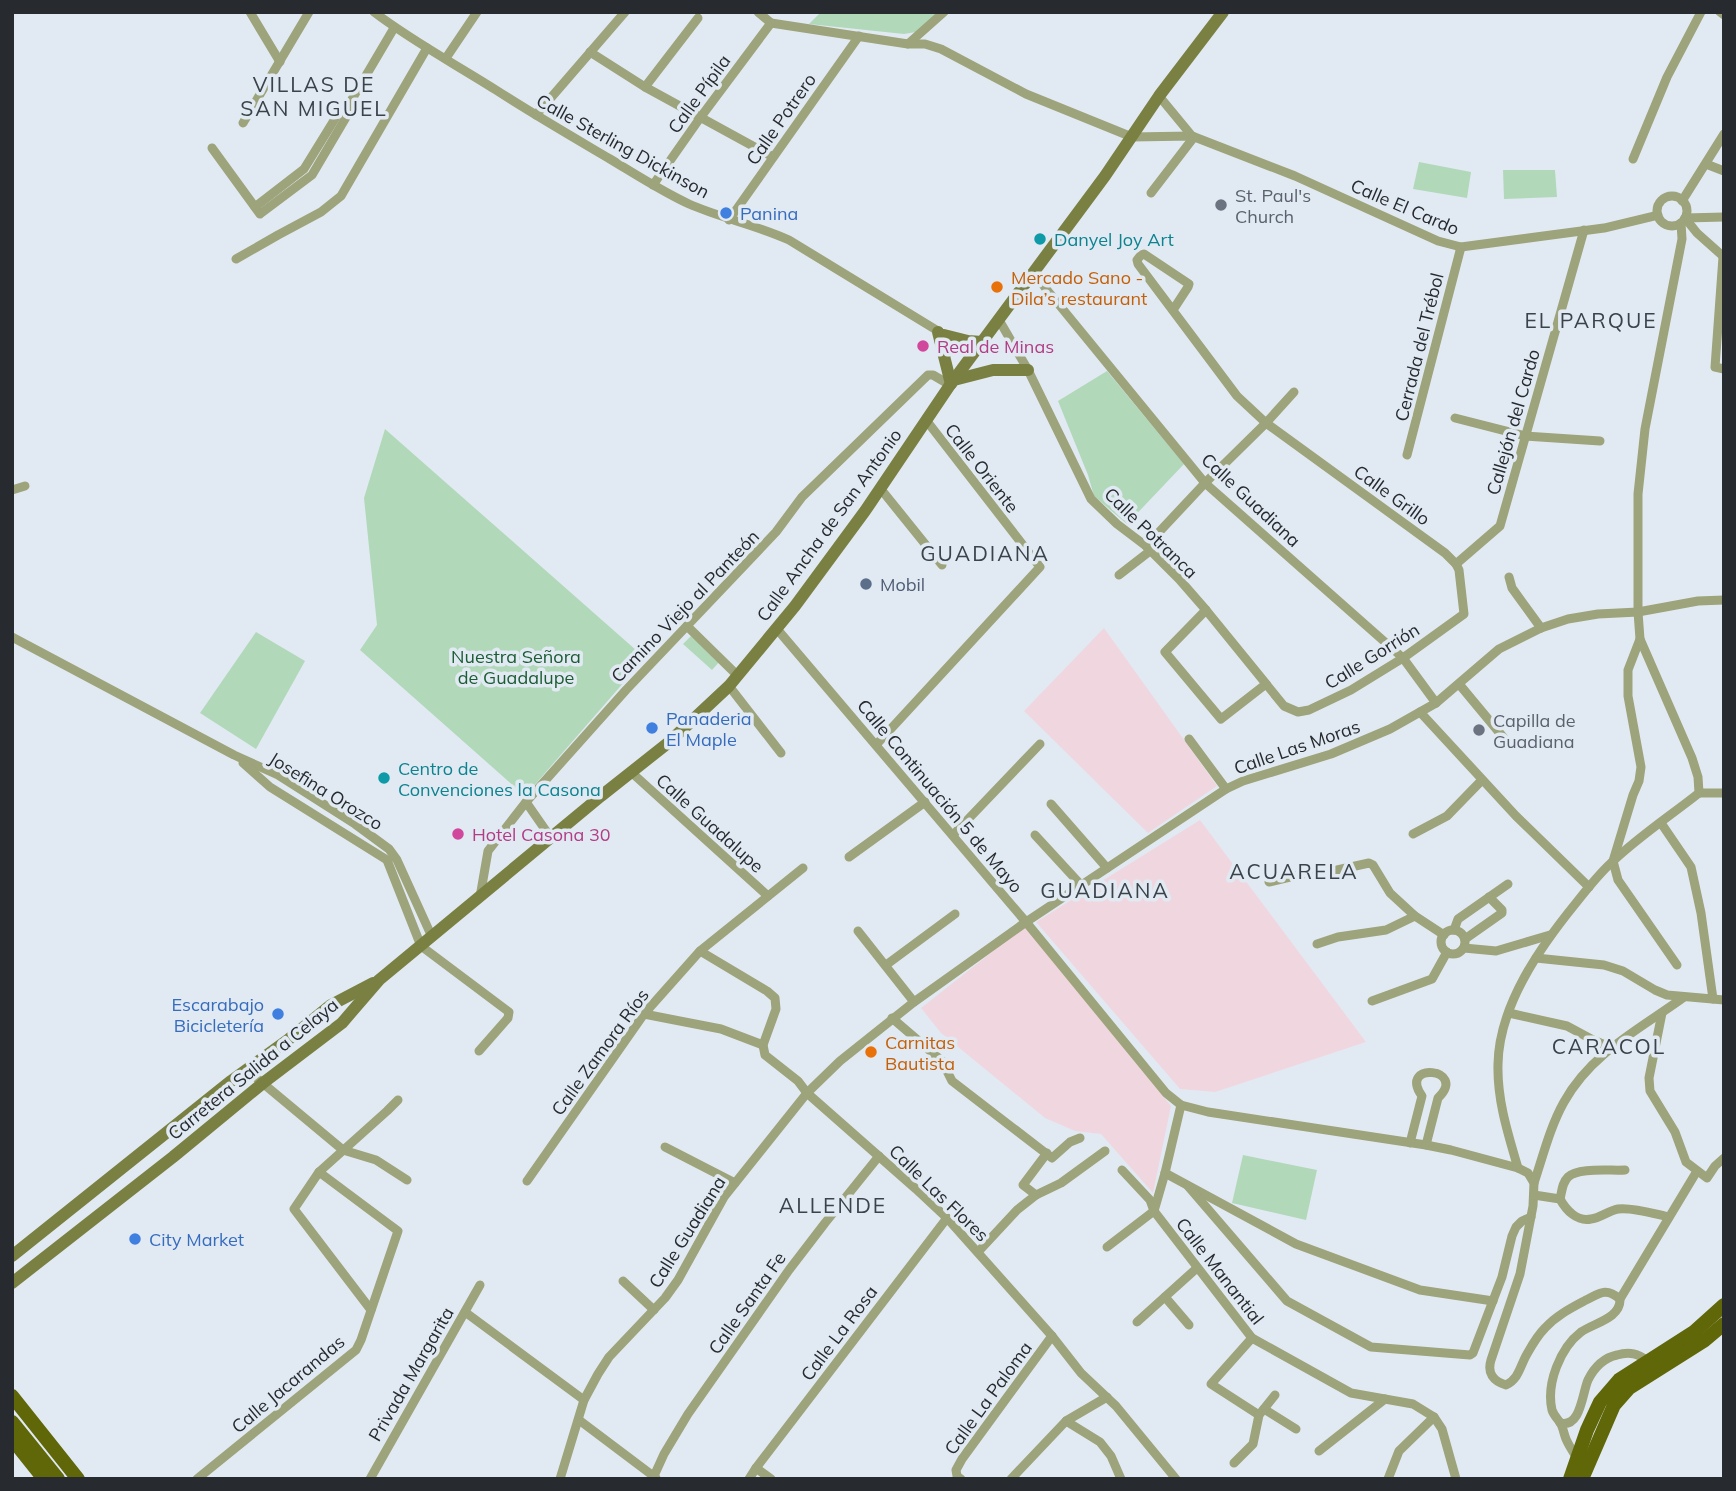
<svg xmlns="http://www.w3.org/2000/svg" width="1736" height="1491" font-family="Mulish,sans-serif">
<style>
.education{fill:#f0d7df}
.green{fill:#b2d8ba}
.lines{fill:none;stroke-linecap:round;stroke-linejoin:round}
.minor{stroke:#9da37a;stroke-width:9}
.secondary{stroke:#798042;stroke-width:12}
.primary{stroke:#606709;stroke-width:14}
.worship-dot{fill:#6b7280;stroke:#e1eaf3;stroke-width:2.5}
.shop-dot{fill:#3f7fe0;stroke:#e1eaf3;stroke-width:2.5}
.culture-dot{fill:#0f9aa8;stroke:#e1eaf3;stroke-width:2.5}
.food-dot{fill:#e8710a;stroke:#e1eaf3;stroke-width:2.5}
.hotel-dot{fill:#d1479c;stroke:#e1eaf3;stroke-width:2.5}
.service-dot{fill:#5c6f8a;stroke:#e1eaf3;stroke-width:2.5}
.labels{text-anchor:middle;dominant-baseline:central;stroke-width:7;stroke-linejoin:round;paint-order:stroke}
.street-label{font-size:18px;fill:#272a2e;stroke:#e1eaf3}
.worship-label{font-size:18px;fill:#5b616d;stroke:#e1eaf3;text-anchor:start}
.shop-label{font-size:18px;fill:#366cbe;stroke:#e1eaf3;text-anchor:start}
.culture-label{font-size:18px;fill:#0d838f;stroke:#e1eaf3;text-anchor:start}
.food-label{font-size:18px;fill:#c56008;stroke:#e1eaf3;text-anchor:start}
.hotel-label{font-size:18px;fill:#b23c85;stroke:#e1eaf3;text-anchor:start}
.service-label{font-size:18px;fill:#4e5e75;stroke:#e1eaf3;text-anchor:start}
.park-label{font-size:18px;fill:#1b5c32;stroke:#e1eaf3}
.quarter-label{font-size:21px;letter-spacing:2px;fill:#3b424a;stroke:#e1eaf3}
</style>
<rect width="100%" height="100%" fill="#e1eaf3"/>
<g class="education">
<polygon points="1104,628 1217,786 1148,833 1024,711"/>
<polygon points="1200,820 1366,1042 1215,1092 1180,1089 1036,922"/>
<polygon points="1025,926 1171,1106 1153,1193 1101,1134 1075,1131 1045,1118 941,1033 921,1008"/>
</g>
<g class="green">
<polygon points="821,12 939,12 916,32 904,34 809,24"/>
<polygon points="1419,162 1471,172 1467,198 1413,189"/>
<polygon points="1503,170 1555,170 1557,197 1504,199"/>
<polygon points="1107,371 1184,464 1127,524 1094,496 1088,475 1058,401"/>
<polygon points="385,429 645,658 525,796 360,650 377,625 364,498"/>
<polygon points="256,632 305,661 256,749 200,713"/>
<polygon points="691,636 720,661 712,670 683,644"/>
<polygon points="1243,1155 1317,1170 1306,1220 1232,1203"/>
</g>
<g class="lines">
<g class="minor">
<polyline points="250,12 280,62"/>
<path d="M374,12C412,41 455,64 496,90C533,114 571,136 610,159C635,174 661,191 689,204C721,218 756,225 789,240L974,353"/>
<polyline points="758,12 771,23 908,44 925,44 941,49 1026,94 1132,137 1192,136 1295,176 1438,241 1461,247 1604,228 1658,215"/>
<polyline points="1720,12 1724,15"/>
<polyline points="908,44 944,12"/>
<polyline points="590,52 645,87 773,157"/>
<polyline points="446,58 477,12"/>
<polyline points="645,87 698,18"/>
<polyline points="1159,96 1192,136"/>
<polyline points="536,115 625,12"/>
<polyline points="243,123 309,12"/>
<polyline points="212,148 260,214 312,175 348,114 348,106 394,28"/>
<polyline points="1633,159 1667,77 1701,12"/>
<polyline points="1706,164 1724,171"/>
<polyline points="653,185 700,118 771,23"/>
<polyline points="1151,193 1194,137"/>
<circle cx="1672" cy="211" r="15"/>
<polyline points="1682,201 1724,134"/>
<polyline points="255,207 304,169 341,109 348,106"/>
<polyline points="1685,218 1697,233 1724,257"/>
<polyline points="1685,218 1724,217"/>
<polyline points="729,220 859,36"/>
<polyline points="1723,257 1715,367 1724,369"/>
<polyline points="236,259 278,235 321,212 341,196 427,48"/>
<polyline points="1034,272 1047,290 1205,483 1403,658 1436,703"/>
<polyline points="999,320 1028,370 1091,499 1117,524 1146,546 1179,579 1206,610 1284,706 1298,712 1309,710 1351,690 1403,658 1464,614 1459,570 1456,564 1445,553 1266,423 1237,396 1138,264 1137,260 1141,255 1144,254 1189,284 1188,287 1173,310"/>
<polyline points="1455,418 1525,436 1600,441"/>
<polyline points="1407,455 1461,247"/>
<polyline points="880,488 942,565"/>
<polyline points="12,490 25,486"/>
<polyline points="1146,546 1205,483 1266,423 1294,392"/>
<polyline points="1456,564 1500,526 1584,230"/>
<polyline points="1119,575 1150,551"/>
<polyline points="1509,577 1512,588 1541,628"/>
<polyline points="1206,610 1165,652 1221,719 1266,684"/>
<polyline points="687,626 738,676"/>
<path d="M777,629L1026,922L1166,1093L1181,1105L1208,1112L1426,1145L1451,1150L1518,1168L1528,1173L1534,1183L1533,1206L1520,1274L1491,1360C1487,1373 1493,1381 1506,1385C1519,1379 1520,1366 1527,1354C1532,1345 1538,1335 1545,1328C1557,1315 1571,1308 1586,1300C1600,1293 1606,1287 1620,1299"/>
<polyline points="12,637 234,755 278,775 355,824 389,849 397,860 432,937"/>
<polyline points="1640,639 1628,670 1628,696 1641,767 1639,781 1633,795 1613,861 1618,880 1677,965"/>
<polyline points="1459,684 1508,743"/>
<polyline points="729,686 781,753"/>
<polyline points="1420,712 1516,816 1589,887"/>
<polyline points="1189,739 1226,789"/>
<polyline points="876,745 1040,567 926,420"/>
<polyline points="243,763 270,787 387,860 421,946 509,1012 508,1018 479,1051"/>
<polyline points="631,772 768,896"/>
<polyline points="1699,793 1724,793"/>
<polyline points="526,802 551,838"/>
<polyline points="1051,804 1107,868"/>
<polyline points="1661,823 1691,867 1701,913 1713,999"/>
<polyline points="1413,834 1447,816 1482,780"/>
<polyline points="953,835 1040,744"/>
<polyline points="1035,835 1081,885"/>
<polyline points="849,857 925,802"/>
<polyline points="1269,882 1307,873 1337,870 1369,863 1373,865 1390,893 1415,916 1444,935"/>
<polyline points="480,897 488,851 526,802 626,690 776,532 802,497 928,375 933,375 950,385"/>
<polyline points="1454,930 1458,919 1508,884"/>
<circle cx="1453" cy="942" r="12"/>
<polyline points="858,931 914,1002"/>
<polyline points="1465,939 1502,913 1502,910 1489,897"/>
<polyline points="1317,944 1338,937 1386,930 1415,916"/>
<polyline points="1464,948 1496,951 1550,935"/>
<polyline points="700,951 767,991 775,998 776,1009 763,1045 765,1055 798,1081 807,1093 916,1189 947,1218 1052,1336 1081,1373 1116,1406 1176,1479"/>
<polyline points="1536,958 1604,965 1623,971 1655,990 1667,995 1724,1000"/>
<polyline points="886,965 955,914"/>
<polyline points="1372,1001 1432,979 1447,952"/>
<polyline points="1509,1013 1567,1026 1593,1040 1610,1047"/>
<polyline points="1662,1013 1649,1078 1650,1091 1675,1132 1686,1162 1707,1178 1715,1166 1724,1158"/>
<polyline points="644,1014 721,1029 763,1045"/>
<polyline points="892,1018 942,1061 952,1081 1052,1158 1070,1142 1080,1138"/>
<polyline points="247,1070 343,1150 376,1160 407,1180"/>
<path d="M1410,1143L1422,1096C1397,1061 1469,1068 1438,1098L1426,1145"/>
<polyline points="665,1147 735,1183"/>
<path d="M1518,1168C1508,1134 1497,1100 1498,1064C1499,1005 1541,946 1576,903C1587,889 1598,875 1611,863C1638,837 1670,816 1699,793L1698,777L1692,758L1640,639L1638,612V494L1645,429L1682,239L1681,223"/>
<polyline points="1122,1170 1150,1200 1154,1211 1252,1338 1351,1393 1413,1404 1434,1417 1442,1429 1456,1479"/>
<polyline points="1165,1173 1296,1244 1420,1290 1493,1301"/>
<polyline points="527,1181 644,1014 700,951 803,868"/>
<path d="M1534,1183C1543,1156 1550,1127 1564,1102C1591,1053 1640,1029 1684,997"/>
<polyline points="1188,1186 1287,1301 1371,1347 1470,1355 1473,1353 1502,1277 1512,1236 1516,1227 1522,1221 1531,1217"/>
<polyline points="1036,1195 1061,1183 1105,1151"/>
<polyline points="1534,1195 1560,1199"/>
<path d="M1560,1199C1566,1210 1577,1222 1591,1219C1600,1218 1608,1211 1618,1209C1632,1207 1655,1214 1669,1217"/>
<path d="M1560,1199C1562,1191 1562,1183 1568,1177C1578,1167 1611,1171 1625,1170"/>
<polyline points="1107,1247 1154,1211 1165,1173 1181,1105"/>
<polyline points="978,1252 1017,1210 1036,1195 1023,1185 1047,1153"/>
<polyline points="623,1281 654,1310"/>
<polyline points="1165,1297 1189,1325"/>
<polyline points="371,1310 294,1209 319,1172 387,1111 398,1100"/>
<polyline points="465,1312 584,1400"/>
<polyline points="1137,1322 1197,1268"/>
<polyline points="1252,1338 1211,1384 1259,1415"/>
<polyline points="1264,1409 1296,1429"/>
<polyline points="579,1420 656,1478"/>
<polyline points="1066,1421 1100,1442 1111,1456 1121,1479"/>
<path d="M1560,1423C1581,1428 1582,1394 1588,1380C1594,1368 1603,1358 1617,1355C1630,1351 1638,1354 1648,1361"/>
<polyline points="1319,1451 1385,1399"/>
<path d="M1577,1458C1573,1452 1569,1446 1566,1439C1564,1434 1563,1428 1561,1424C1558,1419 1554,1416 1552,1410C1546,1384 1560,1348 1581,1332C1594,1323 1621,1318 1620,1299L1697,1171"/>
<polyline points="1234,1463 1253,1444 1259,1415 1275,1395"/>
<polyline points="756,1468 771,1479"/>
<polyline points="654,1476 664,1454 688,1414 789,1270 825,1223 879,1156"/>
<polyline points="197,1479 356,1350 361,1340 398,1231 319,1172"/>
<polyline points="370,1479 480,1285"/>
<polyline points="560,1479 584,1400 598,1374 609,1357 665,1298 678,1280 724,1197 807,1093 840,1061 914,1002 1026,922 1226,789 1243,781 1331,754 1390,729 1436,703 1499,649 1541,628 1568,619 1598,614 1638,612 1698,601 1724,600"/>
<polyline points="749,1479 756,1468 947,1218"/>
<polyline points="961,1479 957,1476 956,1470 962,1459 1052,1336"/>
<polyline points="1011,1479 1066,1421 1107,1397"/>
<polyline points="1388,1479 1399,1451 1434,1417"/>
</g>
<g class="secondary">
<polyline points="938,332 951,384"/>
<polyline points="944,335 968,341 982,342"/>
<polyline points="954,380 993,370 1028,370"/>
<polyline points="12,1256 231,1081 289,1039 331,1005 373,983"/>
<polyline points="12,1283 173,1157 263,1083 342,1023 379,980 601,796 668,743 729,686 795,606 865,511 950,385 1105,176 1159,96 1223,12"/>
</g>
<g class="primary">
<polyline points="12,1396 78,1479"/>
<polyline points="12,1422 58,1479"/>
<polyline points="12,1439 44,1479"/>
<polyline points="1570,1479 1587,1430 1600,1402 1619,1380 1694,1332 1724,1305"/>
<polyline points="1582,1479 1614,1405 1629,1388 1705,1340 1724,1324"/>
</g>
</g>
<g class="worship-dot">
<circle cx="1221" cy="205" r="7"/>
<circle cx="1479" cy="730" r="7"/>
</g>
<g class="shop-dot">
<circle cx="726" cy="213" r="7"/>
<circle cx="652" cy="728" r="7"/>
<circle cx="278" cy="1014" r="7"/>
<circle cx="135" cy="1239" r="7"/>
</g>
<g class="culture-dot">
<circle cx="1040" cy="239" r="7"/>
<circle cx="384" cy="778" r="7"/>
</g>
<g class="food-dot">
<circle cx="997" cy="287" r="7"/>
<circle cx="871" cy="1052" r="7"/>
</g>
<g class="hotel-dot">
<circle cx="923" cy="346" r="7"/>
<circle cx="458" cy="834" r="7"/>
</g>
<circle class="service-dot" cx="866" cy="584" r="7"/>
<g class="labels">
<g class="street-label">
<text transform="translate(699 94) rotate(-54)">Calle Pípila</text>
<text transform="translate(781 119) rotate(-55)">Calle Potrero</text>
<text transform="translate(623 146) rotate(29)">Calle Sterling Dickinson</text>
<text transform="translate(1405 207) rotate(23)">Calle El Cardo</text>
<text transform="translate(1419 347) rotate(-76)">Cerrada del Trébol</text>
<text transform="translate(1513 422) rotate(-74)">Callejón del Cardo</text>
<text transform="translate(982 468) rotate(52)">Calle Oriente</text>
<text transform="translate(1392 495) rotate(36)">Calle Grillo</text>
<text transform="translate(1251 500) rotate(43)">Calle Guadiana</text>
<text transform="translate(829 525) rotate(-54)">Calle Ancha de San Antonio</text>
<text transform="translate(1151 533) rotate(44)">Calle Potranca</text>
<text transform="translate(685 606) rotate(-46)">Camino Viejo al Panteón</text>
<text transform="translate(1372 656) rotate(-32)">Calle Gorrión</text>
<text transform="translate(1297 747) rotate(-19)">Calle Las Moras</text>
<text transform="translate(326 791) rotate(32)">Josefina Orozco</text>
<text transform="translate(940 796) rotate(50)">Calle Continuación 5 de Mayo</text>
<text transform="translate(710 823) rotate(42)">Calle Guadalupe</text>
<text transform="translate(600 1052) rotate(-54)">Calle Zamora Ríos</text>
<text transform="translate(253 1069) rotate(-39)">Carretera Salida a Celaya</text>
<text transform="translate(939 1193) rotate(44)">Calle Las Flores</text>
<text transform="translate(687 1232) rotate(-58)">Calle Guadiana</text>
<text transform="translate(1220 1271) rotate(52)">Calle Manantial</text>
<text transform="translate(747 1303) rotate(-55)">Calle Santa Fe</text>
<text transform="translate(839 1333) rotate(-53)">Calle La Rosa</text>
<text transform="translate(411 1374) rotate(-60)">Privada Margarita</text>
<text transform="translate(288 1384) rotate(-40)">Calle Jacarandas</text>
<text transform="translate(988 1398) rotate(-54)">Calle La Paloma</text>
</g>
<g class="worship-label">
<text x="1235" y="195">St. Paul's<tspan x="1235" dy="21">Church</tspan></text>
<text x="1493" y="720">Capilla de<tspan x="1493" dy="21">Guadiana</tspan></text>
</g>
<g class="shop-label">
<text x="740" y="213">Panina</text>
<text x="666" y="718">Panaderia<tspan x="666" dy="21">El Maple</tspan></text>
<text x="264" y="1004" text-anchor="end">Escarabajo<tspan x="264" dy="21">Bicicletería</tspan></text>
<text x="149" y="1239">City Market</text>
</g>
<g class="culture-label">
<text x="1054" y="239">Danyel Joy Art</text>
<text x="398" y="768">Centro de<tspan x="398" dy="21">Convenciones la Casona</tspan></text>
</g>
<g class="food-label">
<text x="1011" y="277">Mercado Sano -<tspan x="1011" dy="21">Dila’s restaurant</tspan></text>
<text x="885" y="1042">Carnitas<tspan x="885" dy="21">Bautista</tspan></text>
</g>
<g class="hotel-label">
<text x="937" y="346">Real de Minas</text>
<text x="472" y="834">Hotel Casona 30</text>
</g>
<g class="service-label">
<text x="880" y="584">Mobil</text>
</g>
<g class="park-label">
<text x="516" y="656">Nuestra Señora<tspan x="516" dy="21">de Guadalupe</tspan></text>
</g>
<g class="quarter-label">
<text x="314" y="84">VILLAS DE<tspan x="314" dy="24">SAN MIGUEL</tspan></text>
<text x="1591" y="320">EL PARQUE</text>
<text x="985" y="553">GUADIANA</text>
<text x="1294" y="871">ACUARELA</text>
<text x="1105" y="890">GUADIANA</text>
<text x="1609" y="1046">CARACOL</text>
<text x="833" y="1205">ALLENDE</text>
</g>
</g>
<rect width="1736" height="1491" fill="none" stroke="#272a2e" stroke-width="28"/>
</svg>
